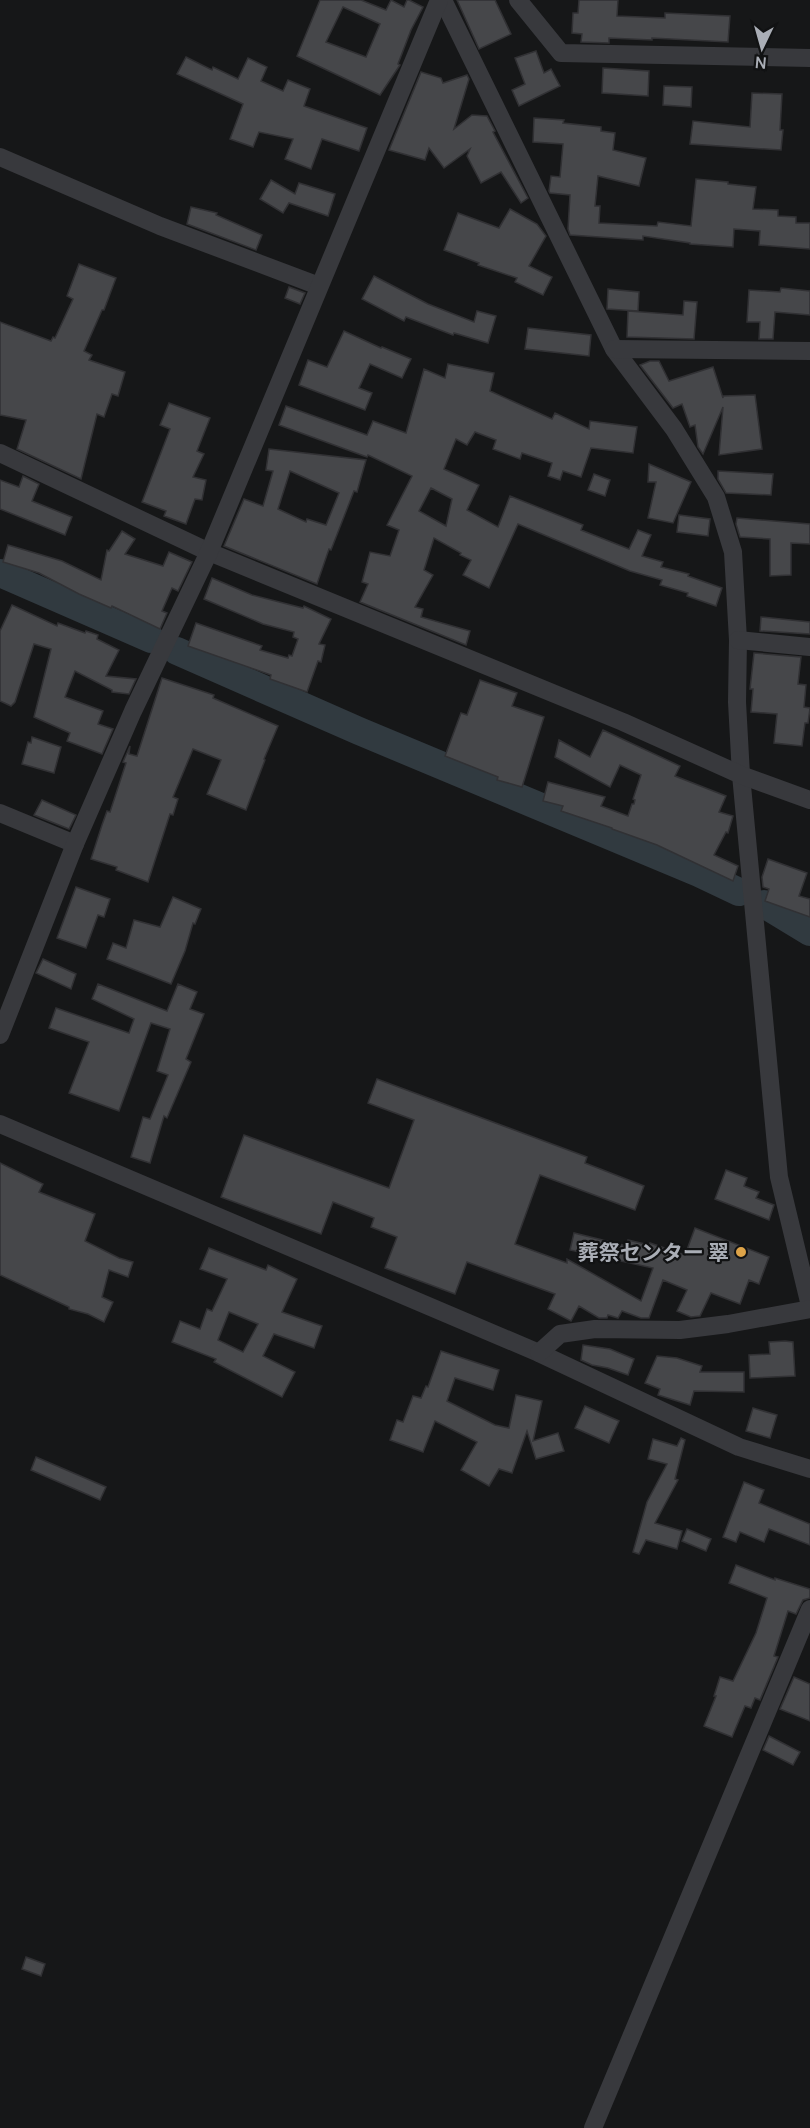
<svg xmlns="http://www.w3.org/2000/svg" width="810" height="2128" font-family="Manrope,'Noto Sans JP',sans-serif">
<style>
.lines{fill:none;stroke-linecap:round;stroke-linejoin:round}
.river{stroke:#313a40;stroke-width:28}
.building{fill:#46474a;stroke:#313134;stroke-width:1.5;fill-rule:evenodd}
.minor{stroke:#38393d;stroke-width:18}
.poi-dot{fill:#dea449;stroke:#111213;stroke-width:2}
.labels{text-anchor:middle;dominant-baseline:central;stroke-width:4.5;stroke-linejoin:round;paint-order:stroke}
.poi-label{font-size:21px;font-weight:bold;fill:#aaaeb6;stroke:#111213;text-anchor:end}
</style>
<rect width="100%" height="100%" fill="#161718"/>
<g class="lines">
<g class="river">
<polyline points="0,573 151,639"/>
<polyline points="177,651 359,731 699,873 739,892"/>
<polyline points="764,904 810,932"/>
</g>
</g>
<g class="building">
<path d="M320,0H361L386,10L391,0L404,7L407,0H409L423,7L411,30L398,64L400,65L380,95L297,56ZM343,7L380,24L366,57L326,42Z"/>
<polygon points="457,0 495,0 511,34 479,49"/>
<polygon points="579,0 618,0 617,16 665,18 665,13 730,16 728,42 652,38 652,40 609,38 609,43 581,42 582,34 572,33 573,13 578,13"/>
<polygon points="536,51 544,73 551,69 560,86 519,106 512,90 525,84 515,58"/>
<polygon points="186,57 212,70 213,67 238,79 248,58 267,67 261,81 283,91 288,80 310,89 304,106 367,128 359,151 322,139 311,169 285,159 293,139 259,132 253,147 230,139 243,104 177,74"/>
<polygon points="603,68 649,71 648,96 602,93"/>
<polygon points="421,72 441,78 443,83 467,75 469,79 454,129 472,115 487,116 495,131 493,132 528,198 521,203 501,172 481,183 467,156 470,149 444,168 429,148 425,160 389,150"/>
<polygon points="664,86 692,87 691,107 663,105"/>
<polygon points="752,93 782,94 780,130 783,130 781,150 690,144 693,121 750,127"/>
<polygon points="534,118 564,120 563,123 601,127 601,131 615,133 613,150 646,158 639,186 598,176 595,206 600,206 599,223 657,226 658,222 691,226 696,179 728,182 728,184 756,187 753,209 778,210 778,216 796,217 796,223 810,223 810,249 759,245 760,231 734,229 733,247 690,244 690,243 643,236 643,240 570,235 568,229 570,195 550,193 549,191 551,176 560,177 563,144 533,142"/>
<polygon points="271,180 295,194 299,183 335,194 328,216 289,203 283,213 260,199"/>
<polygon points="191,207 217,213 216,215 262,235 256,250 187,224"/>
<polygon points="510,209 537,224 546,236 529,266 552,277 543,295 515,282 517,278 478,265 479,263 444,250 458,213 499,228"/>
<polygon points="79,264 116,278 104,310 102,310 84,351 92,355 89,360 125,372 118,396 112,394 104,417 97,414 81,479 17,449 26,420 0,415 0,322 51,341 53,337 55,338 73,299 67,296"/>
<polygon points="374,276 428,304 474,322 477,311 496,316 488,343 454,333 453,335 406,317 404,321 362,299"/>
<polygon points="289,287 305,293 300,304 285,298"/>
<polygon points="781,288 810,291 810,315 775,312 773,339 759,339 760,322 747,322 749,290 780,292"/>
<polygon points="608,289 639,292 638,311 607,309"/>
<polygon points="684,301 697,302 694,339 627,337 628,311 683,315"/>
<polygon points="528,328 591,335 589,356 525,349"/>
<polygon points="344,331 381,348 382,347 411,359 402,378 370,364 359,388 372,393 365,410 299,385 308,360 327,367"/>
<polygon points="650,361 659,361 669,381 713,367 723,398 723,396 755,395 762,449 719,455 723,407 703,454 698,447 695,425 690,427 682,404 673,408 640,365"/>
<path d="M448,364L494,373L490,391L552,419L555,413L589,429L590,421L637,427L633,453L591,448L581,477L563,471L560,480L548,476L552,463L522,453L520,459L493,449L496,440L475,432L467,445L456,439L444,469L479,485L467,510L498,527L510,496L583,525L581,530L629,549L638,530L651,535L642,556L663,562L661,567L689,574L688,576L722,588L716,606L687,596L688,593L660,585L662,580L630,571L518,524L489,588L463,575L471,560L460,555L461,553L434,538L424,570L433,575L415,607L423,609L421,617L470,631L466,645L360,602L368,584L362,582L370,552L390,556L399,530L387,525L412,476L368,455L367,457L279,425L286,406L367,435L373,421L406,433L424,369L445,378ZM431,488L452,499L446,526L419,511Z"/>
<polygon points="169,403 210,418 197,451 204,454 193,477 206,480 202,500 195,499 186,524 164,516 166,511 142,502 170,429 160,425"/>
<path d="M269,449L366,460L357,492L354,491L331,550L329,549L317,584L224,546L244,499L263,506L273,471L266,470ZM290,471L339,493L326,525L307,519L306,522L278,509Z"/>
<polygon points="649,464 691,482 673,523 648,518 656,482 648,482"/>
<polygon points="718,471 773,474 771,495 726,493 718,479"/>
<polygon points="594,474 610,480 605,496 588,490"/>
<polygon points="23,476 39,484 32,501 72,517 65,535 0,509 0,480 19,487"/>
<polygon points="679,515 710,519 708,536 677,532"/>
<polygon points="737,518 810,524 810,544 791,543 791,575 770,576 770,539 740,537 736,524"/>
<polygon points="122,531 135,539 125,554 163,566 169,552 192,562 178,591 172,588 162,611 167,613 160,629 112,606 111,608 79,594 39,573 3,562 8,545 62,561 101,580 107,550 109,551"/>
<polygon points="212,578 252,595 303,608 304,606 331,619 319,644 325,645 321,662 318,661 307,692 270,679 271,675 188,646 196,623 262,646 260,650 288,658 289,655 292,656 298,639 293,637 294,632 263,624 204,599"/>
<polygon points="12,605 57,626 58,623 85,633 86,631 98,635 97,639 119,650 106,676 136,679 129,694 112,692 112,690 75,671 65,697 103,711 98,724 113,729 102,754 67,741 70,733 34,717 51,649 34,644 15,702 11,706 0,701 0,631"/>
<polygon points="761,617 810,622 810,634 760,631"/>
<polygon points="754,653 801,657 798,684 806,685 804,707 810,708 808,723 805,723 802,746 774,743 777,714 751,712 753,689 750,689"/>
<polygon points="162,678 214,695 213,698 278,726 264,759 265,760 246,810 207,794 221,760 193,749 173,797 178,799 173,815 170,814 148,882 116,870 117,867 91,859 102,825 107,811 110,812 126,763 123,762 130,746 129,754 137,756"/>
<polygon points="480,680 517,693 512,706 544,717 522,787 497,780 498,777 445,756 461,713 467,715"/>
<polygon points="603,730 680,766 675,776 726,796 719,812 733,816 728,833 726,832 714,855 738,866 733,881 657,845 612,829 612,828 561,811 563,806 543,801 548,782 605,797 601,806 628,816 632,804 634,804 635,800 633,799 641,775 620,765 610,787 555,757 559,740 590,757"/>
<polygon points="32,737 61,747 54,773 22,764 28,742 31,743"/>
<polygon points="42,800 76,815 69,829 34,815"/>
<polygon points="768,859 807,873 799,896 810,899 810,917 765,901 769,889 763,887 762,877"/>
<polygon points="76,887 110,899 104,917 98,915 86,948 57,938"/>
<polygon points="173,897 201,909 195,924 193,923 185,951 171,984 107,959 113,943 126,948 134,920 160,927"/>
<polygon points="43,959 76,974 71,989 36,973"/>
<polygon points="98,984 167,1011 178,984 197,992 190,1009 204,1014 186,1059 191,1062 167,1118 164,1116 150,1163 131,1157 143,1117 150,1119 168,1075 157,1071 170,1029 151,1023 119,1111 69,1093 89,1042 49,1028 56,1008 129,1033 134,1019 92,999"/>
<polygon points="377,1079 587,1157 585,1163 644,1186 635,1210 540,1175 515,1244 567,1263 567,1259 641,1301 653,1268 570,1250 574,1233 627,1246 628,1240 649,1245 650,1243 685,1255 695,1228 769,1257 759,1284 749,1280 740,1304 711,1293 700,1316 691,1317 677,1311 687,1290 663,1280 649,1318 641,1318 622,1311 618,1318 608,1315 607,1318 599,1318 579,1306 571,1321 548,1309 555,1294 467,1262 455,1294 385,1268 397,1237 371,1227 374,1218 333,1202 321,1234 221,1197 244,1135 389,1188 414,1120 368,1103"/>
<polygon points="0,1163 43,1184 39,1192 95,1214 85,1241 119,1258 133,1262 128,1277 109,1270 102,1297 113,1302 104,1322 88,1314 69,1309 69,1307 0,1275"/>
<polygon points="726,1170 747,1178 744,1186 759,1192 756,1198 774,1205 769,1220 715,1199"/>
<path d="M209,1248L266,1270L268,1265L297,1279L282,1312L322,1326L314,1348L274,1334L263,1356L295,1372L282,1397L214,1362L216,1359L172,1342L180,1321L200,1329L207,1309L212,1311L227,1279L200,1269ZM229,1312L258,1324L243,1352L218,1340Z"/>
<polygon points="785,1341 793,1342 795,1376 750,1378 749,1355 770,1354 769,1342"/>
<polygon points="583,1345 610,1349 634,1359 628,1375 608,1368 592,1365 581,1360"/>
<polygon points="441,1351 499,1370 493,1390 455,1378 447,1401 495,1425 509,1428 516,1395 542,1401 533,1441 558,1433 564,1451 536,1459 527,1431 512,1473 499,1469 489,1486 461,1470 477,1442 435,1421 423,1452 390,1440 397,1420 403,1422 413,1396 421,1398 426,1386 428,1387"/>
<polygon points="657,1356 677,1358 702,1366 700,1372 744,1372 744,1392 694,1391 690,1405 658,1395 660,1389 645,1383"/>
<polygon points="585,1406 619,1421 609,1443 575,1428"/>
<polygon points="753,1408 777,1415 770,1438 746,1431"/>
<polygon points="681,1438 685,1440 675,1479 678,1480 655,1523 682,1531 677,1549 646,1540 639,1554 633,1552 647,1502 667,1464 648,1459 653,1439 677,1446"/>
<polygon points="36,1457 106,1487 100,1500 31,1470"/>
<polygon points="744,1482 764,1490 759,1503 810,1524 810,1545 769,1529 764,1542 740,1532 736,1542 723,1537"/>
<polygon points="687,1529 711,1539 706,1551 682,1541"/>
<polygon points="736,1565 775,1580 775,1578 810,1589 810,1598 803,1600 796,1614 788,1611 774,1656 778,1657 760,1700 755,1698 751,1708 745,1706 732,1737 704,1726 716,1696 714,1696 720,1677 733,1681 756,1633 767,1598 729,1583"/>
<polygon points="794,1677 810,1684 810,1721 780,1709"/>
<polygon points="769,1736 800,1752 793,1765 763,1750"/>
<polygon points="26,1957 45,1964 41,1976 22,1969"/>
</g>
<g class="lines">
<g class="minor">
<polyline points="443,0 614,349 674,429 716,497 733,552 738,640 737,702 741,775 779,1177 810,1306"/>
<polyline points="518,0 561,53 810,58"/>
<polyline points="0,157 160,226 319,286"/>
<polyline points="614,349 810,351"/>
<polyline points="0,453 209,552 623,722 741,775 810,800"/>
<polyline points="738,640 810,647"/>
<polyline points="0,813 75,844"/>
<polyline points="0,1035 75,844 133,711 209,552 439,0"/>
<polyline points="0,1124 539,1353 739,1447 810,1469"/>
<polyline points="539,1353 560,1334 595,1329 680,1330 728,1324 810,1309"/>
<polyline points="593,2128 810,1609"/>
</g>
</g>
<circle class="poi-dot" cx="741" cy="1252" r="6"/>
<g class="labels">
<g class="poi-label">
<text x="729" y="1252">葬祭センター 翠</text>
</g>
</g>
<g transform="translate(762 48) rotate(185)" stroke="#111213" stroke-width="4.5" paint-order="stroke">
<path d="M0-4.5L10 22L0 15L-10 22Z" fill="#aaaeb6"/>
<text y="-9" font-size="16" font-weight="bold" text-anchor="middle" fill="#aaaeb6">N</text>
</g>
</svg>
